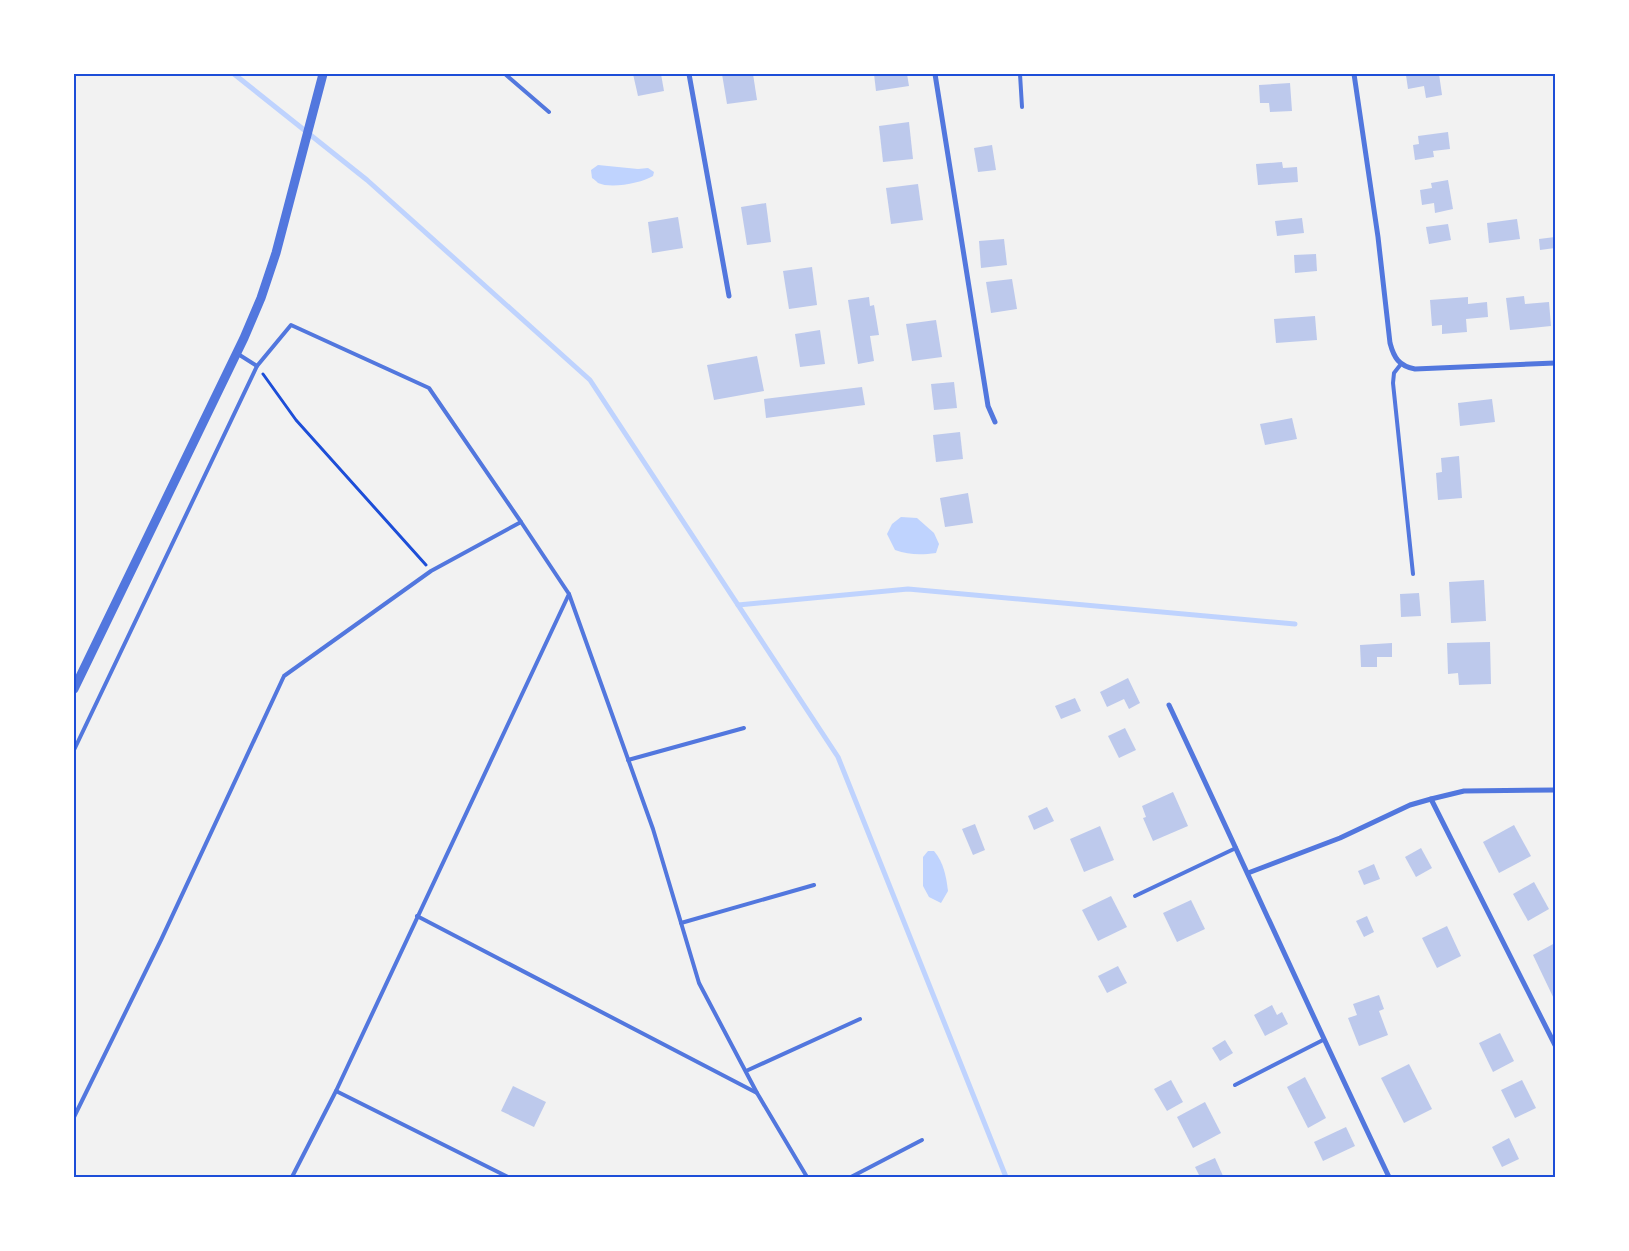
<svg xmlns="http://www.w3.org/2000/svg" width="1629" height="1251" font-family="Ubuntu,sans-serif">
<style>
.water{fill:#bfd3fe}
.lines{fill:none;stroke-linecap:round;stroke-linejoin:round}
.stream{stroke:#bfd3fe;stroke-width:5}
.building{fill:#bdc9ec}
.path{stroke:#1d4ed8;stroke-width:3}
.service{stroke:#5277de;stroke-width:4}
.minor{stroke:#5277de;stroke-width:5}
.tertiary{stroke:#5277de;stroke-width:9}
.neatline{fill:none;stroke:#1d4ed8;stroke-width:2}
</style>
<rect width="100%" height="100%" fill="#f2f2f2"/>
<g class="water">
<path d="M598,165L638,169L648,168L654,172L653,176C642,183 611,189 598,183C596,181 594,179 592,178L591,170Z"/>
<path d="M901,517L917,518L934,533L939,544L936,553C921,555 909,555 895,550L887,534L892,524Z"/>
<path d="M928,851H934C944,863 946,876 948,891L941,903L929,897L923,886V857Z"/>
</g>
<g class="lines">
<g class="stream">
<polyline points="234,74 367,180 590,380 838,757 1006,1177"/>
<polyline points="738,605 908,589 1295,624"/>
</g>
</g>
<g class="building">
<polygon points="633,74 661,74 664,91 638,96"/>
<polygon points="722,74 753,74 757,100 727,104"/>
<polygon points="874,74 907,74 909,86 876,91"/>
<polygon points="1417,74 1439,74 1442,95 1426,98 1424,86 1408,89 1406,75"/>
<polygon points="1290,83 1292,111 1270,112 1269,103 1260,103 1259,85"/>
<polygon points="909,122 913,159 883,162 879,126"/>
<polygon points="1448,132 1450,149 1433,151 1434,157 1415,160 1413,145 1419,144 1418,136"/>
<polygon points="992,145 996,170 978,172 974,148"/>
<polygon points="1282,162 1283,168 1297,167 1298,182 1258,185 1256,164"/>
<polygon points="1448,180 1453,209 1435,213 1434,203 1422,205 1420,190 1432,188 1431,183"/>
<polygon points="918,184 923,220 891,224 886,188"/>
<polygon points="766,203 771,242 747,245 741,207"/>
<polygon points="678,217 683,248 652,253 648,222"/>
<polygon points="1302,218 1304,233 1277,236 1275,221"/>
<polygon points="1517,219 1520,239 1489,243 1487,223"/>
<polygon points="1448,224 1451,240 1429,244 1426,227"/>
<polygon points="1555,237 1555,248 1540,250 1539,239"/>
<polygon points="1004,239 1007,265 981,268 979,241"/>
<polygon points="1316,254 1317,271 1295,273 1294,255"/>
<polygon points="812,267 817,305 789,309 783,271"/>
<polygon points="1012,279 1017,309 991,313 986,282"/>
<polygon points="1524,296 1525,304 1549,302 1551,326 1510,330 1506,298"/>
<polygon points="869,297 870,306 874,305 879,335 870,336 874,361 858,364 848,300"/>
<polygon points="1468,297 1468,304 1487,302 1488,317 1466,319 1467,332 1442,334 1442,325 1432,326 1430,300"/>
<polygon points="1315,316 1317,340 1276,343 1274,319"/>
<polygon points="936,320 942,357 912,361 906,324"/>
<polygon points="820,330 825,364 800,367 795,334"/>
<polygon points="757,356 764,391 714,400 707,365"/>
<polygon points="954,382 957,408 934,410 931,384"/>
<polygon points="862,387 865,405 766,418 764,399"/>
<polygon points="1492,399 1495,422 1460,426 1458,403"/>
<polygon points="1292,418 1297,439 1265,445 1260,424"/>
<polygon points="960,432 963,459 936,462 933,435"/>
<polygon points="1459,456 1462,498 1438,500 1436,473 1442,472 1441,458"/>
<polygon points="968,493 973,523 945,527 940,498"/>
<polygon points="1484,580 1486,621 1451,623 1449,582"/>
<polygon points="1419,593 1421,616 1401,617 1400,594"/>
<polygon points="1490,642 1491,684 1459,685 1458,673 1448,674 1447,643"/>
<polygon points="1392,643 1392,657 1377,657 1377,667 1361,667 1360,645"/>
<polygon points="1128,678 1140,703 1129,709 1124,699 1107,707 1100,692"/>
<polygon points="1075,698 1081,711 1061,719 1055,706"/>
<polygon points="1125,728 1136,750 1119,758 1108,736"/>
<polygon points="1173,792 1188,826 1153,841 1143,818 1146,817 1142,806"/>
<polygon points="1047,807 1054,821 1034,830 1028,816"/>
<polygon points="975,824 985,850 973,855 962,829"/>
<polygon points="1514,825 1531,856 1499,873 1483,842"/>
<polygon points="1100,826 1114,860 1084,872 1070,839"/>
<polygon points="1421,848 1432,868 1416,877 1405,857"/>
<polygon points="1374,864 1380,879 1364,885 1358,871"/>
<polygon points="1534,882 1549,909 1528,921 1513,894"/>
<polygon points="1111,896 1127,927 1098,941 1082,910"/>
<polygon points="1191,900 1205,929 1177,942 1163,913"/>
<polygon points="1367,916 1374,932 1364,937 1356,921"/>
<polygon points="1447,926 1461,956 1437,968 1422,938"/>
<polygon points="1555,943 1555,1001 1533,955"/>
<polygon points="1118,966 1127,983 1107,993 1098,976"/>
<polygon points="1379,995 1384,1009 1379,1011 1388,1035 1359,1046 1348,1018 1357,1015 1353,1004"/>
<polygon points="1272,1005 1277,1015 1282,1012 1288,1024 1265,1036 1254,1015"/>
<polygon points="1500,1033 1514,1061 1493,1072 1479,1043"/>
<polygon points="1225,1040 1233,1053 1220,1061 1212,1048"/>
<polygon points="1409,1064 1432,1109 1404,1123 1381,1078"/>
<polygon points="1305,1077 1326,1118 1308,1128 1287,1087"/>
<polygon points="1171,1080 1183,1102 1167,1111 1154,1089"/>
<polygon points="1522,1080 1536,1108 1515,1118 1501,1090"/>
<polygon points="513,1086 546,1102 534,1127 501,1111"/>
<polygon points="1205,1102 1221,1133 1193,1148 1177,1117"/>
<polygon points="1346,1127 1355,1146 1323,1161 1314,1142"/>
<polygon points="1509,1138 1519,1159 1502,1167 1492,1147"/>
<polygon points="1215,1158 1223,1176 1200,1177 1195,1167"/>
</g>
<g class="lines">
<polyline class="path" points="263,374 296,420 426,565"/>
<g class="service">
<polyline points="505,74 549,112"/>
<polyline points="1020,74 1022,107"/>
<polyline points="238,354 257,366"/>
<polyline points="1401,364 1394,373 1393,383 1413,574"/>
<polyline points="569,594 653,829 699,983 757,1093 807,1177"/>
<polyline points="74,750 257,366 291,325 429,388 521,522"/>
<polyline points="628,760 744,728"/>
<polyline points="1135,896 1236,848"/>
<polyline points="417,916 757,1093"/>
<polyline points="681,923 814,885"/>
<polyline points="746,1071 860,1019"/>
<polyline points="1235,1085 1323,1040"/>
<polyline points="74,1117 161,940 284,676 431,571 521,522 569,594 336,1091"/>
<polyline points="292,1177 336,1091 508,1177"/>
<polyline points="851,1177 922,1140"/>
</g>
<g class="minor">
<polyline points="689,74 729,296"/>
<polyline points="935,74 988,406 995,422"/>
<path d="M1354,74L1378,237L1390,343C1394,358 1399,366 1415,369L1555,363"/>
<path d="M1169,705C1243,862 1314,1020 1389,1177"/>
<polyline points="1431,799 1555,1045"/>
<polyline points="1248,873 1340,838 1410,805 1431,799 1464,791 1555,790"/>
</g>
<polyline class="tertiary" points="74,689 244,338 261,298 276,253 323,74"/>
</g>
<rect width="1629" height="1251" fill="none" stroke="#ffffff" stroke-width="150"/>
<rect x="75" y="75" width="1479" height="1101" class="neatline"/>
</svg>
